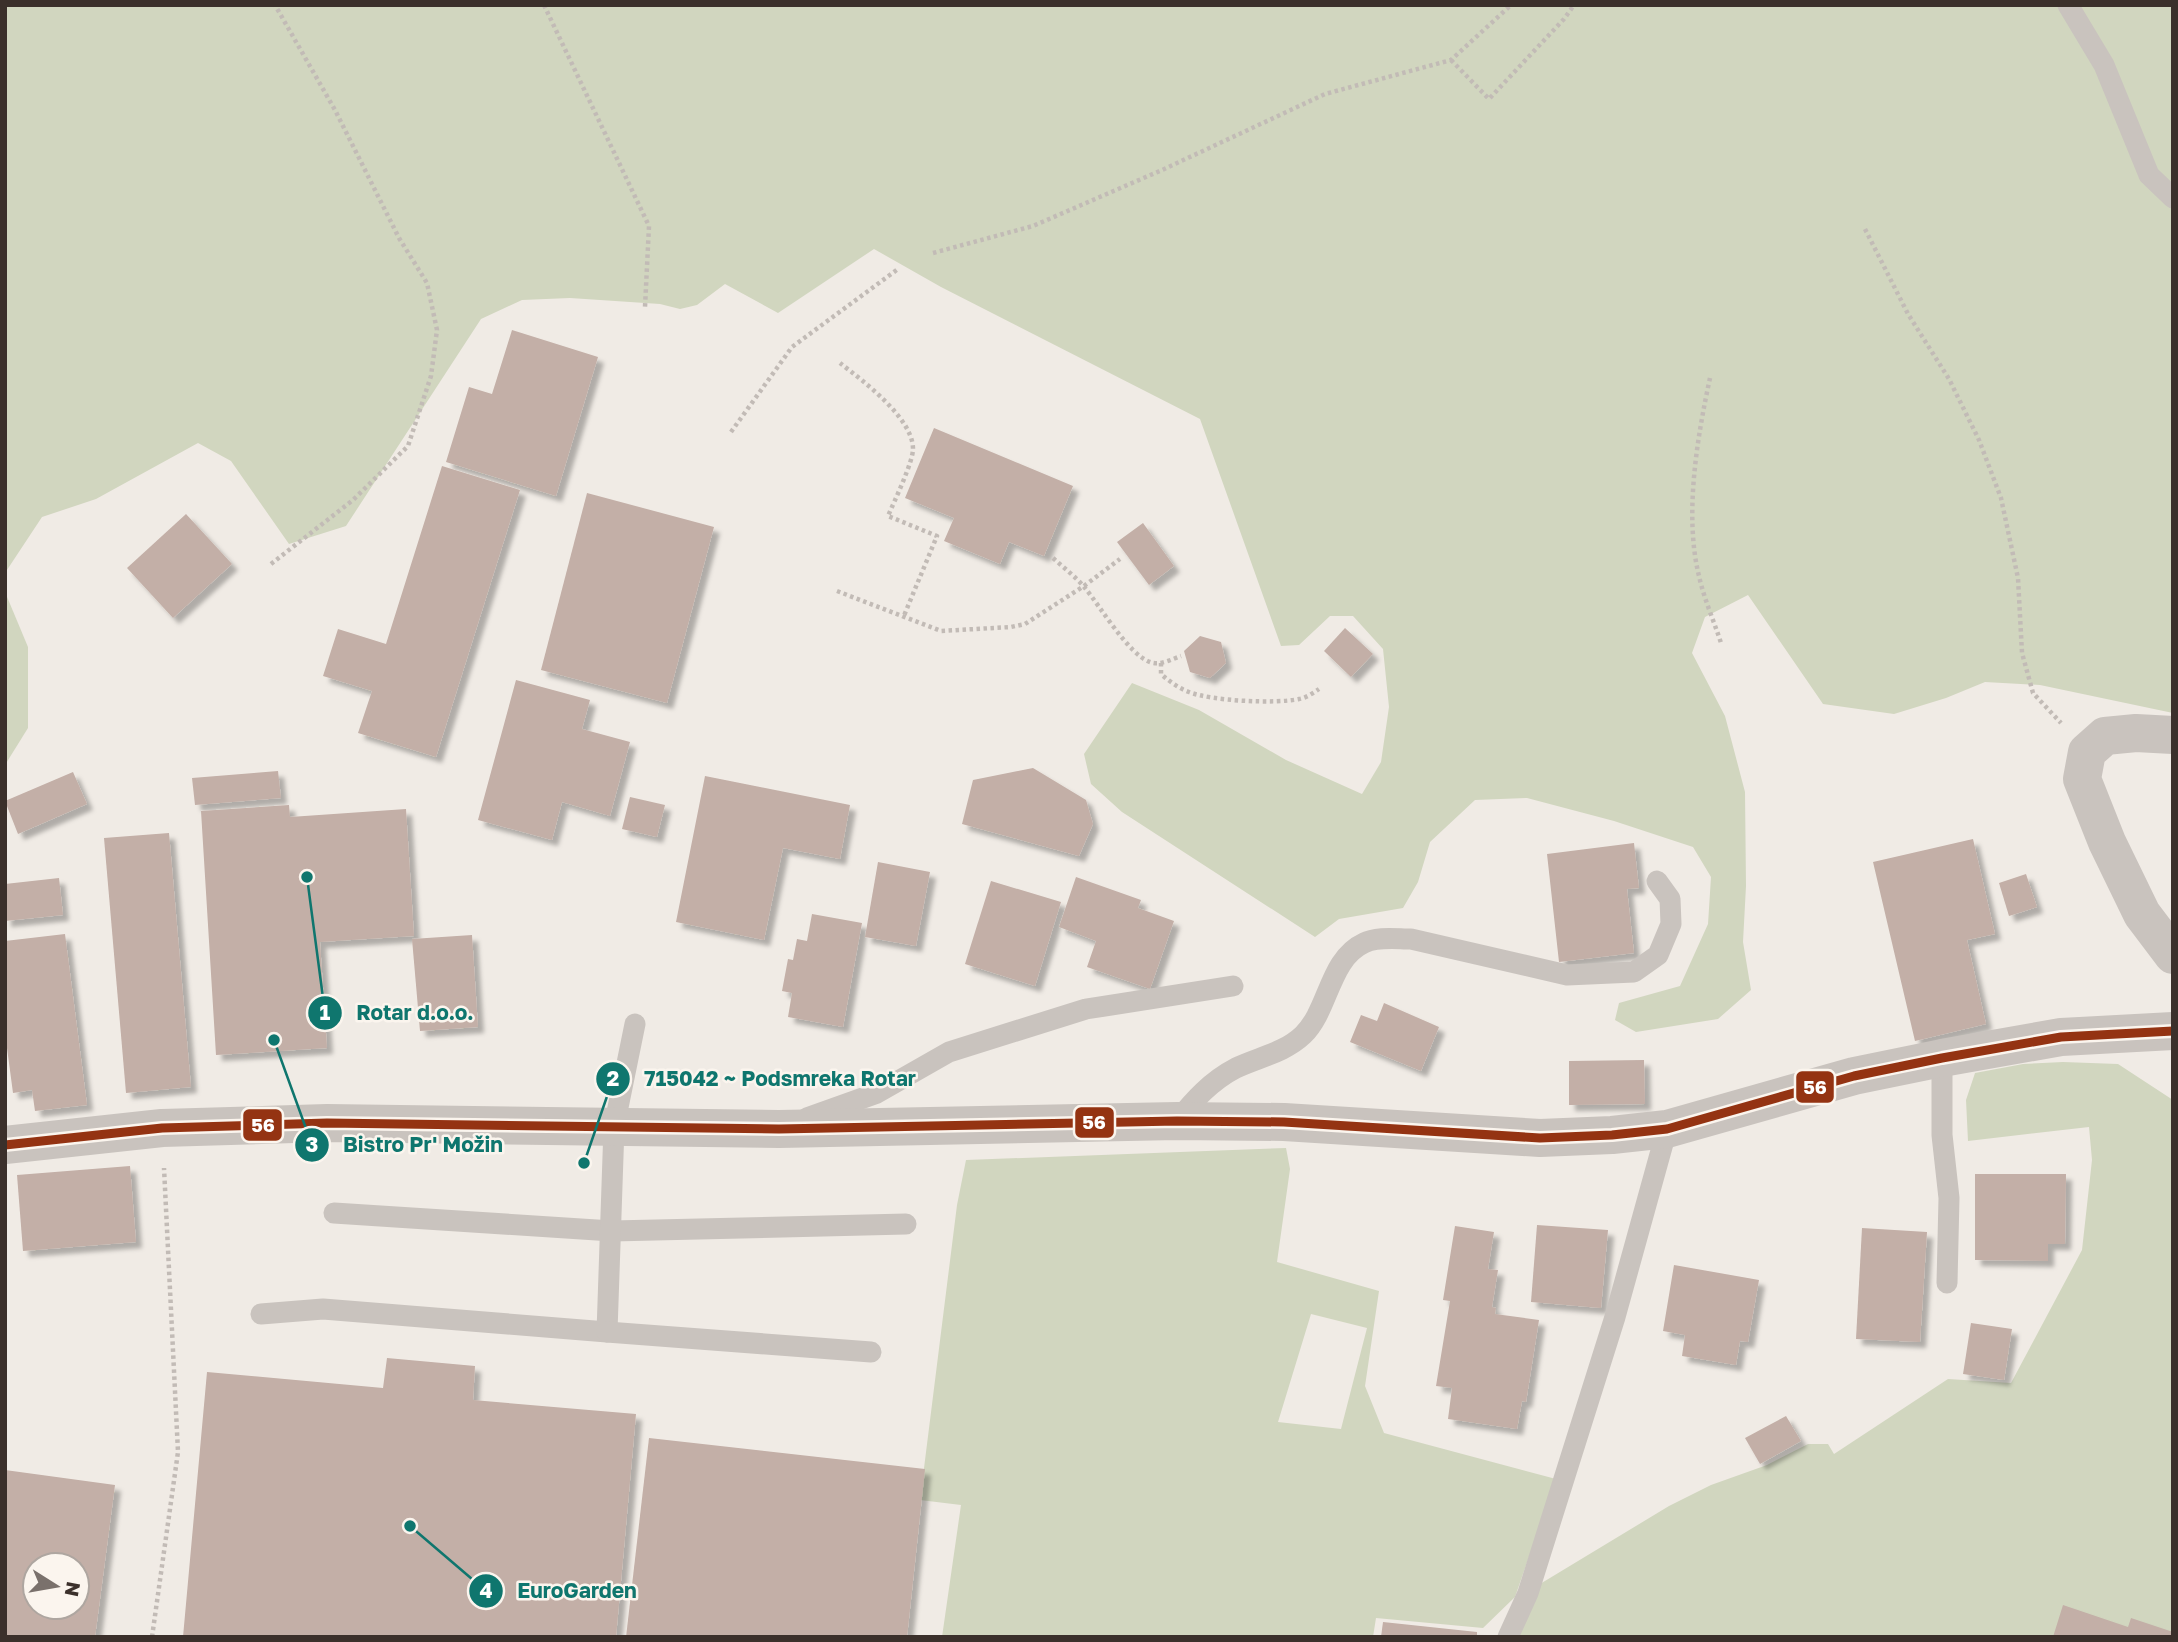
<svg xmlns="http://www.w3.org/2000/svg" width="2178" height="1642" font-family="'Golos Text',sans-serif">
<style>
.green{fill:#d1d6bf;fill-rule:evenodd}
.building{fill:#c3afa7;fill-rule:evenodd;filter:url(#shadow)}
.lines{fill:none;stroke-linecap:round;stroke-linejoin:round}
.path{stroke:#c2bbb6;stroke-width:4.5;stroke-dasharray:3.5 3.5;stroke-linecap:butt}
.service{stroke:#c9c3be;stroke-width:21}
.minor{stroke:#c9c3be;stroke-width:38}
.tertiary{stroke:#c9c3be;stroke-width:38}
.bus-1-casing{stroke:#fbf5ee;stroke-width:14}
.bus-1{stroke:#943312;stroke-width:9}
.leader{fill:none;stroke:#0f766e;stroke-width:2.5}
.callout-dot{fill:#0f766e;stroke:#fbf5ee;stroke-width:2.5}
.mark-label{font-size:21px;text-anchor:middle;font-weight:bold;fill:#fff}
.callout-label{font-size:21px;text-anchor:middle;font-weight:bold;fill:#0f766e;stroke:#fbf5ee;stroke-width:5;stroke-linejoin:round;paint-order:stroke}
.line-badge{stroke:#fbf5ee;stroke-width:2.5}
.badge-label{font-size:19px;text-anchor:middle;font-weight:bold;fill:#fff}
</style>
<defs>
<filter id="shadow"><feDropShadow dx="6" dy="6" stdDeviation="2" flood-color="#0004"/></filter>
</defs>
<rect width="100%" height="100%" fill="#f0ebe5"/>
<g class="green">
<polygon points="5,5 2173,5 2173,713 2040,685 1985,682 1946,698 1894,714 1823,704 1748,595 1705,617 1692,653 1725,716 1745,792 1746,886 1743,942 1751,990 1718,1019 1636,1032 1615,1020 1619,1003 1680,986 1708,924 1711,877 1693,847 1614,821 1527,798 1475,800 1430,842 1418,882 1403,908 1339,919 1315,937 1122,812 1091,784 1084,754 1132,683 1199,710 1286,760 1362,794 1381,762 1389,707 1383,649 1353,616 1330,616 1299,645 1281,646 1200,419 941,287 874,249 778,313 725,284 697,305 680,309 660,304 570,298 522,300 481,319 346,526 289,544 231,461 198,443 96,499 42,517 5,573"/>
<polygon points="5,592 28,647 28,728 5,765"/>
<polygon points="2063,1062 2118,1064 2173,1100 2173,1637 1516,1637 1540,1584 1669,1506 1711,1485 1767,1465 1808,1444 1828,1444 1834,1454 1948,1379 2011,1383 2082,1250 2092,1160 2089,1127 1968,1141 1966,1100 1975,1073 2023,1064"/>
<path d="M1286,1148L1290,1169L1277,1262L1379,1291L1365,1386L1384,1433L1556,1479L1515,1597L1483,1628L1376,1618L1373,1637H942L961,1505L920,1500L957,1205L966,1160ZM1311,1314L1367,1328L1341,1429L1278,1422Z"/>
</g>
<g class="building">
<polygon points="512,330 598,357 556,496 446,462 469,387 492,394"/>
<polygon points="934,428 1073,486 1044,556 1009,542 1000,564 944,541 954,518 905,498"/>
<polygon points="442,466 520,490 436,757 358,733 372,691 323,676 338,629 386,644"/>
<polygon points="587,493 714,527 667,703 541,670"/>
<polygon points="186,514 232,564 173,618 127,568"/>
<polygon points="1143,523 1174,566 1149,585 1117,542"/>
<polygon points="1345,628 1373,654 1351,677 1324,651"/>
<polygon points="1200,636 1221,642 1226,663 1210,678 1190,672 1184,651"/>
<polygon points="516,680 590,700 582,729 630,742 610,816 562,802 552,840 478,820"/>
<polygon points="1033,768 1086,800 1093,824 1079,856 962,824 973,780"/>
<polygon points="278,771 281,798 195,805 192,778"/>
<polygon points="73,772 87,804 18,834 5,801"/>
<polygon points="705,776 850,805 840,859 783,848 764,940 676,922"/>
<polygon points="630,797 665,805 657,837 622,829"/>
<polygon points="289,805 290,817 406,809 414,936 320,942 327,1048 216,1055 201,811"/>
<polygon points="169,833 191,1087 126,1093 104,838"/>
<polygon points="1973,839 1995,934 1967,940 1986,1024 1915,1041 1873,862"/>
<polygon points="1634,843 1639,888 1627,889 1634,953 1559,962 1547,854"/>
<polygon points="878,862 930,872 916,946 865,937"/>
<polygon points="2026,874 2037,907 2009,916 1999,883"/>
<polygon points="1076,877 1141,900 1138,908 1174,921 1150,989 1087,967 1096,941 1059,927"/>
<polygon points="59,878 63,915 5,921 5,884"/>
<polygon points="991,881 1061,902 1035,986 965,964"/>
<polygon points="812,914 862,923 843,1027 788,1017 792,993 782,991 788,959 793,960 797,939 807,941"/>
<polygon points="65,934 87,1105 35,1111 32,1090 13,1093 5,1033 5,941"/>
<polygon points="472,935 478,1027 420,1031 412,939"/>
<polygon points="1384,1003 1439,1027 1421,1071 1350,1042 1361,1015 1377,1021"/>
<polygon points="1644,1060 1645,1104 1569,1105 1569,1061"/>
<polygon points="130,1166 136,1242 23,1251 17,1175"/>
<polygon points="1975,1174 2066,1174 2065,1244 2048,1244 2048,1261 1975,1260"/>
<polygon points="1537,1225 1608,1230 1601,1308 1531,1302"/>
<polygon points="1455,1226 1494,1232 1488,1269 1498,1270 1492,1307 1496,1308 1495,1314 1539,1320 1526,1402 1522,1401 1517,1429 1448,1419 1452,1388 1436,1386 1450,1301 1443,1300"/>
<polygon points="1862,1228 1927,1232 1920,1342 1856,1339"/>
<polygon points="1674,1265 1759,1280 1748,1342 1740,1341 1736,1365 1682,1356 1685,1335 1663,1331"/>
<polygon points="1971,1323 2012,1329 2004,1380 1963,1374"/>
<polygon points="387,1358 475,1366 473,1400 636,1414 616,1637 183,1637 207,1372 383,1388"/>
<polygon points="1786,1416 1801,1441 1760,1464 1745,1438"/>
<polygon points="649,1438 925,1469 907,1637 626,1637"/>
<path d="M5,1470L115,1485L95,1637H5ZM35,1565H77V1607H35Z"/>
<polygon points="2063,1605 2128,1627 2131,1618 2173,1632 2173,1637 2053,1637"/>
<polygon points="1383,1622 1477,1632 1477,1637 1381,1637"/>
</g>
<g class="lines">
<g class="path">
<polyline points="544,5 649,226 645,307"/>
<polyline points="1451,60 1489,99 1564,19 1574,5"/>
<polyline points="1865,229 1908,314 1949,379 1979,440 2001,498 2018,578 2022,653 2033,693 2061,723"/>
<polyline points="933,253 1033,226 1162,170 1325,94 1451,60 1511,5"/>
<path d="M840,363C863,381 913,418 913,449C913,462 894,502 888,516L937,536L903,618"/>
<path d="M1710,378C1697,438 1684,516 1699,576C1704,599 1714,621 1721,643"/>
<polyline points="731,432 792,347 898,269"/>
<path d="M1053,558C1064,568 1076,577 1085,588C1100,606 1129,655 1150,662C1160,666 1172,659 1181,656"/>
<polyline points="271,564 353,500 408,446 431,376 437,330 427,283 399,238 335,110 275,5"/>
<polyline points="837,591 941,631 1011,627 1025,624 1084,586 1120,559"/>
<path d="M1161,663V674C1169,681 1178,688 1189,692C1211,701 1276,704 1299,699C1306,698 1313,693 1319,689"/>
<polyline points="152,1637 178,1452 164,1168"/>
</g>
<g class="service">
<polyline points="2068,5 2104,65 2149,175 2173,198"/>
<polyline points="1942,1058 1942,1135 1949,1198 1947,1283"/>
<polyline points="807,1118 877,1093 949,1052 1086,1009 1233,986"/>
<path d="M1177,1121C1194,1100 1211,1081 1236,1068C1259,1057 1284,1053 1303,1035C1329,1010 1329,959 1364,943C1377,936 1397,939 1411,939L1567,975L1634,972L1658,955L1671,924L1670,899L1657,881"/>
<polyline points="334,1213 612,1231 906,1224"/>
<polyline points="261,1314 323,1309 607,1332 614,1127 635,1024"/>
<polyline points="607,1332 871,1352"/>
<polyline points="1508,1637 1528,1593 1615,1317 1667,1129"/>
</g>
<polyline class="minor" points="2173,735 2136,733 2105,736 2087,752 2082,779 2107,842 2142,914 2173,955"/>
<polyline class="tertiary" points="5,1145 162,1128 327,1123 779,1129 1177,1121 1284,1122 1540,1138 1612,1135 1667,1129 1854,1076 1942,1058 2061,1037 2173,1031"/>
<defs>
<polyline id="bus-1" points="5,1145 162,1128 327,1123 779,1129 1177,1121 1284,1122 1540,1138 1612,1135 1667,1129 1854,1076 1942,1058 2061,1037 2173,1031"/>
</defs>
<use href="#bus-1" class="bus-1-casing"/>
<use href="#bus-1" class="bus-1"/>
</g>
<path class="leader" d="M307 877L325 1013M584 1163L613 1079M274 1040L312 1145M410 1526L486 1591"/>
<g class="callout-dot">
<circle cx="307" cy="877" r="7"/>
<circle cx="584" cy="1163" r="7"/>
<circle cx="274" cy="1040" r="7"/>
<circle cx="410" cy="1526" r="7"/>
<circle cx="325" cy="1013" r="18"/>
<circle cx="613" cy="1079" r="18"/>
<circle cx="312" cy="1145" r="18"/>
<circle cx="486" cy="1591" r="18"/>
</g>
<g class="mark-label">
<text x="325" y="1020">1</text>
<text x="613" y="1086">2</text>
<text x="312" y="1152">3</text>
<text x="486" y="1598">4</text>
</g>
<g class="callout-label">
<text x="415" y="1020">Rotar d.o.o.</text>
<text x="780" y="1086">715042 ~ Podsmreka Rotar</text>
<text x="423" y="1152">Bistro Pr' Možin</text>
<text x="577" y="1598">EuroGarden</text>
</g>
<g class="line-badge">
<rect x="1795" y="1070" width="40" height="34" rx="7" fill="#943312"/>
<rect x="1074" y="1106" width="41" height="33" rx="7" fill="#943312"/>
<rect x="242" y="1108" width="41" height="34" rx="7" fill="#943312"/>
</g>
<g class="badge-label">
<text x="1815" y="1094">56</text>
<text x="1094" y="1129">56</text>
<text x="263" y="1132">56</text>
</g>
<rect width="2178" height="1642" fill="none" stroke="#3b302b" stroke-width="14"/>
<g transform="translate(56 1586) rotate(101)"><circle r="33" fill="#fbf5ee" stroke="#aea6a0" stroke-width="2"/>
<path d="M0-5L12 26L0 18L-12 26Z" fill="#7a716c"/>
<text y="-10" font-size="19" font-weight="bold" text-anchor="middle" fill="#3b302b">N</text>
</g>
</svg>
